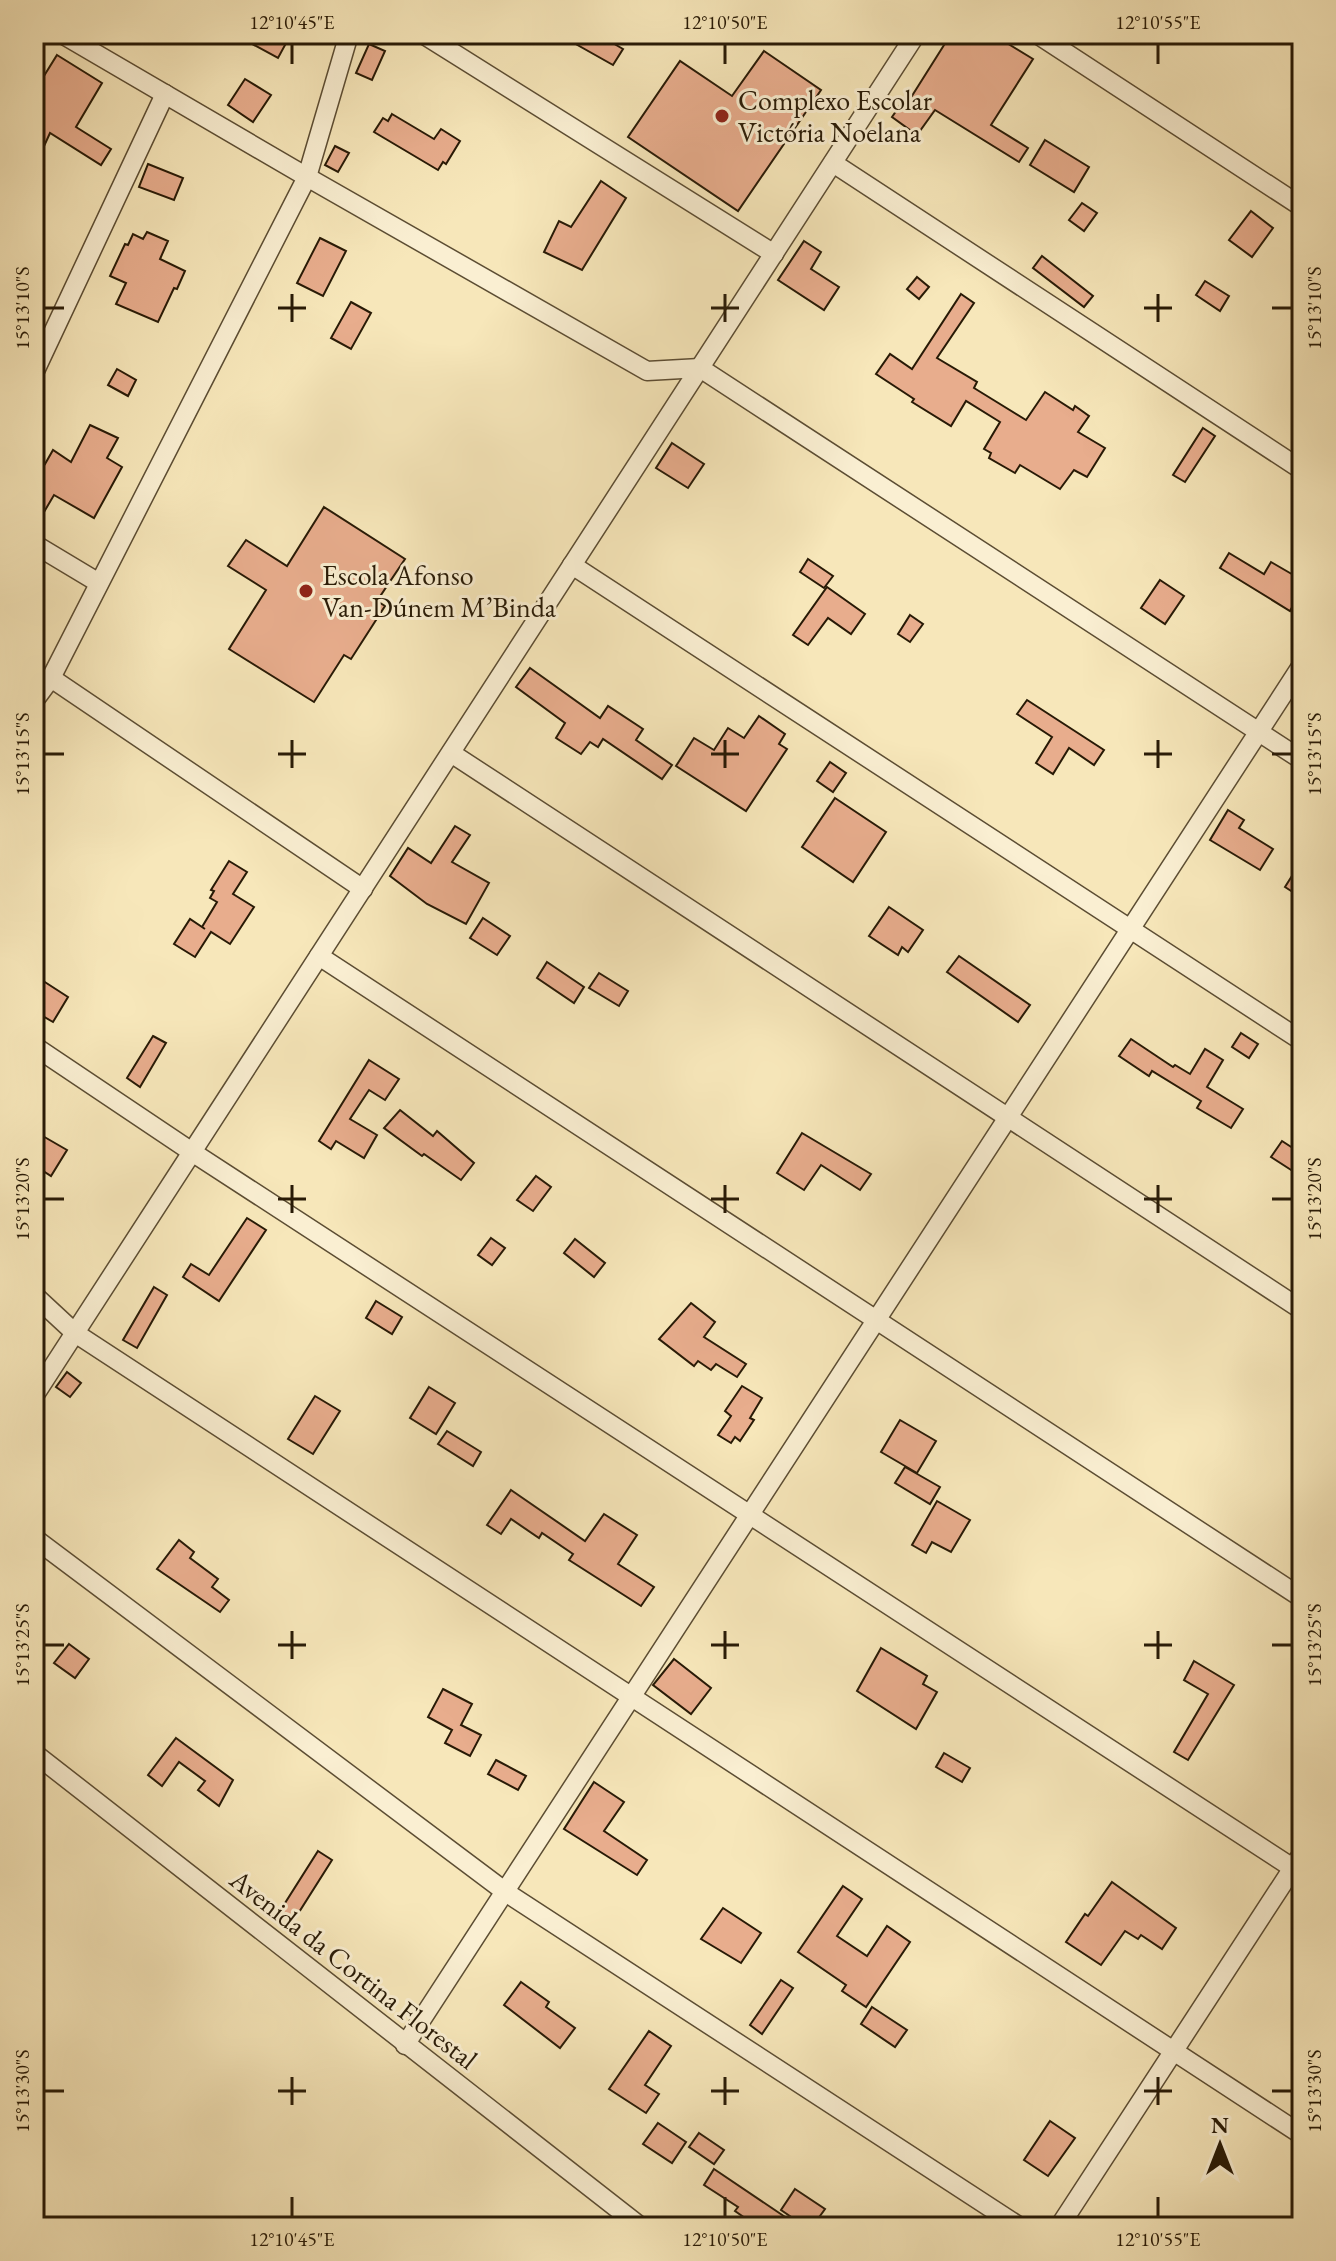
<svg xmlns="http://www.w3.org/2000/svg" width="1336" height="2261" font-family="'EB Garamond',serif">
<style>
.building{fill:#e8ad8d;stroke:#281a06;stroke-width:2}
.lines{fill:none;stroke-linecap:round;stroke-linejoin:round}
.street-casing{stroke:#5c4d33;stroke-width:21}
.street{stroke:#faefd2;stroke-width:18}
.ticks{fill:none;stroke:#281a06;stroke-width:3}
.poi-dot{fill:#8f2418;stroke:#faefd2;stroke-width:3}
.labels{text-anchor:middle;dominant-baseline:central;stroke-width:6;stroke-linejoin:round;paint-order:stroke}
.poi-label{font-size:28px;fill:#281a06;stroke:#faefd2;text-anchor:start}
.street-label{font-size:28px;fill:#281a06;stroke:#faefd2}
.neatline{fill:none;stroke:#281a06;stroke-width:3}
.ticks-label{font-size:20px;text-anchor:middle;fill:#281a06}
</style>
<rect width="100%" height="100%" fill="#f7e7ba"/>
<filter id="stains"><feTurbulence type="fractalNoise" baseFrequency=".0025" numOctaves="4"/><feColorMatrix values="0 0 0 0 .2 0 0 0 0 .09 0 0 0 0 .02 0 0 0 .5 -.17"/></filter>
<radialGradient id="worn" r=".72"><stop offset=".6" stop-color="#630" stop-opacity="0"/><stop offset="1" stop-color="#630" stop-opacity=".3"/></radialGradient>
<g class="building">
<polygon points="234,34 291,34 278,58"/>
<polygon points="558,34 597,34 623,49 613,65"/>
<polygon points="951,34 992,34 1033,59 991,125 1028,148 1019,162 935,110 917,135 892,117 906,97 910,99"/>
<polygon points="369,44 385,51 372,80 356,73"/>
<polygon points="764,51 821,90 738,211 628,137 680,61 732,96"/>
<polygon points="57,55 102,83 76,127 111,149 101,165 50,133 34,168 34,92"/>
<polygon points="245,79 271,95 253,122 228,105"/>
<polygon points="392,114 434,139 441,129 460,141 446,164 443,162 438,170 374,132 383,118 388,121"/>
<polygon points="1045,140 1089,167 1074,192 1030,165"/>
<polygon points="335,146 349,153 338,172 325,165"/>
<polygon points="148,164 183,178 174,200 139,187"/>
<polygon points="601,181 626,198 582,270 544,252 559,221 571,227"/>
<polygon points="1082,203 1097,213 1084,231 1069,220"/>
<polygon points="1251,211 1273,228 1252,257 1229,240"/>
<polygon points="147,232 168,241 160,259 185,271 177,289 174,288 158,322 116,304 126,283 110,276 125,244 128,245 133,234 143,239"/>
<polygon points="320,238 346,251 323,296 297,283"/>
<polygon points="804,241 821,252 811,269 839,287 824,310 778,280"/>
<polygon points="1042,256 1093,296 1084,307 1033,268"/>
<polygon points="917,277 929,287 919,299 907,289"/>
<polygon points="1205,281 1229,296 1220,311 1196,295"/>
<polygon points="961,294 974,303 937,358 977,382 974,388 1026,420 1045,392 1073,410 1075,406 1089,416 1078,432 1105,448 1087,477 1074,470 1060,489 1020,465 1015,473 989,458 991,453 984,449 1000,422 966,401 951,426 912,402 914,399 876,374 890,354 912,369"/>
<polygon points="351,302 371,313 351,349 331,338"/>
<polygon points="117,369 136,380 128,396 108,385"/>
<polygon points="90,425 118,438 107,458 122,467 94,518 54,495 34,529 34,457 45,464 53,450 71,462"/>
<polygon points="1203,428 1215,436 1185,482 1173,475"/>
<polygon points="672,443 704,464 688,488 656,468"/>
<polygon points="324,507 405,559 377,601 385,606 351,659 344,655 314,702 229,649 266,590 228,566 246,540 287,566"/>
<polygon points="1229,553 1264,574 1271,562 1302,580 1302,589 1290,611 1220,568"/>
<polygon points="808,559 833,576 824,588 800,572"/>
<polygon points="1160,580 1184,596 1165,624 1141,608"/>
<polygon points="827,587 865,614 851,634 828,618 808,645 793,635"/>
<polygon points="910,615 923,624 910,642 898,634"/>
<polygon points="530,668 600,718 608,706 643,729 636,740 672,765 662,779 603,739 598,747 590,742 581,754 556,738 565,723 516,687"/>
<polygon points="1027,700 1104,750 1094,765 1069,748 1053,774 1036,763 1052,737 1017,714"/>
<polygon points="759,716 785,734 779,744 787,749 746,811 676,766 694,738 714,750 728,728 744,738"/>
<polygon points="830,762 846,773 833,792 817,781"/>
<polygon points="835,798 886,832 853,882 802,847"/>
<polygon points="1228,810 1244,820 1239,828 1273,849 1260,870 1210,840"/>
<polygon points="455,826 470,835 452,862 489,883 466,924 427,904 390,876 408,848 431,863"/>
<polygon points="1302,860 1302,898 1285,887"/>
<polygon points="229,861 247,872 233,894 254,907 230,944 211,932 195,957 174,944 190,919 205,929 202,927 217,902 210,898 214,891 211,890"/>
<polygon points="889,907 923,930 908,952 902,947 898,955 869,936"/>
<polygon points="483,918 510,936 497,955 470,938"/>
<polygon points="959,956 1030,1005 1018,1022 947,972"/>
<polygon points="547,962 584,987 574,1003 537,978"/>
<polygon points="599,973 628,991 619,1006 589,988"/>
<polygon points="34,975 68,997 53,1022 34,1011"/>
<polygon points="1241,1033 1258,1044 1249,1058 1232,1047"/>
<polygon points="153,1036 166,1043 140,1087 127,1078"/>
<polygon points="1131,1039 1173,1067 1175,1065 1190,1074 1205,1049 1223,1060 1207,1087 1243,1109 1231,1128 1197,1108 1201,1101 1152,1071 1149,1076 1119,1056"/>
<polygon points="369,1060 399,1079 385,1100 369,1090 350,1119 377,1135 364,1158 336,1141 331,1149 319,1141"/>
<polygon points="400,1110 433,1136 437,1131 474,1163 461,1180 424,1154 422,1156 384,1128"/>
<polygon points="802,1133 871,1174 860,1190 821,1165 804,1190 777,1173"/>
<polygon points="41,1135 67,1150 51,1176 34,1165 34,1146"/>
<polygon points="1282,1141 1302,1154 1302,1177 1271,1157"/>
<polygon points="536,1176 551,1187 533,1211 517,1200"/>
<polygon points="247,1218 266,1230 219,1301 183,1277 191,1264 209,1275"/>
<polygon points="491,1238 505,1248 492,1265 478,1255"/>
<polygon points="575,1239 605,1263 594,1277 564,1253"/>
<polygon points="154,1287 167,1295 137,1348 123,1340"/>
<polygon points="376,1301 402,1317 392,1334 366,1318"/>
<polygon points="691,1303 715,1322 704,1337 746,1364 737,1377 716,1364 711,1370 698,1361 694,1366 659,1339"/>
<polygon points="67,1372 81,1383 70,1397 56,1387"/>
<polygon points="742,1386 762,1398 750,1418 754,1420 740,1441 735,1437 731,1443 718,1435 731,1416 725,1411"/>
<polygon points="429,1387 455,1403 436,1434 410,1418"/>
<polygon points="315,1396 340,1411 313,1454 288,1439"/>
<polygon points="900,1420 936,1441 917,1473 881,1452"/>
<polygon points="447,1431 481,1452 473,1466 438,1444"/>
<polygon points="905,1467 940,1487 930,1504 895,1483"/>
<polygon points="511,1490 585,1541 604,1514 637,1535 618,1564 654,1587 641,1606 569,1560 573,1554 542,1533 539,1538 511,1519 501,1534 487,1525"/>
<polygon points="937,1501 970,1520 951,1552 932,1542 926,1553 912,1545"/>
<polygon points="179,1540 194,1552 190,1558 218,1579 212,1587 229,1600 220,1612 157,1569"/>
<polygon points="69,1644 89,1659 75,1678 54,1663"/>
<polygon points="881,1648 927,1676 923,1684 937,1692 916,1729 857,1691"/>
<polygon points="674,1659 711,1688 691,1714 653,1685"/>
<polygon points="1194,1661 1234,1685 1188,1760 1174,1752 1208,1694 1184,1680"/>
<polygon points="443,1689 472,1704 461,1725 481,1735 470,1756 445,1743 452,1730 428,1717"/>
<polygon points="176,1738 233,1780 219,1806 198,1790 205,1781 179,1762 162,1786 148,1775"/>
<polygon points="944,1753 970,1768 962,1782 936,1767"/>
<polygon points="496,1760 526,1776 518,1790 488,1774"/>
<polygon points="594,1782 624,1802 604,1831 647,1860 637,1875 564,1829"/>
<polygon points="318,1851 332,1860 294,1920 280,1911"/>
<polygon points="1112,1882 1176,1928 1162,1949 1141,1935 1138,1939 1125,1931 1101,1965 1066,1942 1085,1914 1088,1916"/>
<polygon points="843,1886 862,1899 837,1936 867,1956 887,1926 910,1942 866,2007 842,1991 846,1985 798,1952"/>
<polygon points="723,1908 761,1933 741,1963 701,1939"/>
<polygon points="781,1980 793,1988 762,2034 750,2025"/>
<polygon points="521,1982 549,2002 546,2007 575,2028 560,2048 504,2005"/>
<polygon points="872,2007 907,2030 895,2047 861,2024"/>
<polygon points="649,2031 671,2046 645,2085 659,2094 646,2113 609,2089"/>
<polygon points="1050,2121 1075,2138 1048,2176 1024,2160"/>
<polygon points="658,2123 686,2142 672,2163 643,2144"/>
<polygon points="699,2133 724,2150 714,2164 689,2147"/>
<polygon points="714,2169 800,2227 758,2227 735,2211 738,2207 704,2185"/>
<polygon points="795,2189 825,2209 812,2227 806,2227 781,2210"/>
</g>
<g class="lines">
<defs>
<g id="street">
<polyline points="62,34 307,177 647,371 700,368 1302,760"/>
<polyline points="423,34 774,254"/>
<polyline points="1037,34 1302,207"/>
<polyline points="833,163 1302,470"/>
<polyline points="34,373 165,94"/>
<polyline points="34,544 99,583"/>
<polyline points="572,565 1302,1041"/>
<polyline points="51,678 363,889"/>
<polyline points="34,701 51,678 307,177 349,34"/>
<polyline points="451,753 1302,1310"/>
<polyline points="319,956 1302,1598"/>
<polyline points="34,1046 192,1152 1302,1874"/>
<polyline points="34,1295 75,1333 1302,2135"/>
<polyline points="34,1396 916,34"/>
<polyline points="34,1538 507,1893 1020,2227"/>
<polyline points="34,1753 641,2227"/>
<polyline points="405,2045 1302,665"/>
<polyline points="1059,2227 1302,1854"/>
</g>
</defs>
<use href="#street" class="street-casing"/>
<use href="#street" class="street"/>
</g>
<path class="ticks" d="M292,44V64M725,44V64M1158,44V64M292,294V322M725,294V322M1158,294V322M44,308H64M278,308H306M711,308H739M1144,308H1172M1272,308H1292M292,740V768M725,740V768M1158,740V768M44,754H64M278,754H306M711,754H739M1144,754H1172M1272,754H1292M292,1185V1213M725,1185V1213M1158,1185V1213M44,1199H64M278,1199H306M711,1199H739M1144,1199H1172M1272,1199H1292M292,1631V1659M725,1631V1659M1158,1631V1659M44,1645H64M278,1645H306M711,1645H739M1144,1645H1172M1272,1645H1292M292,2077V2105M725,2077V2105M1158,2077V2105M44,2091H64M278,2091H306M711,2091H739M1144,2091H1172M1272,2091H1292M292,2197V2217M725,2197V2217M1158,2197V2217"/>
<g class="poi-dot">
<circle cx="722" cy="116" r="8"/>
<circle cx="306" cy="591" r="8"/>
</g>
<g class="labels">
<g class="poi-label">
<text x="738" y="100">Complexo Escolar<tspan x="738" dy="32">Victória Noelana</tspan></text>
<text x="322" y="575">Escola Afonso<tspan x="322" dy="32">Van-Dúnem M’Binda</tspan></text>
</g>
<g class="street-label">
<text transform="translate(354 1969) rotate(38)">Avenida da Cortina Florestal</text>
</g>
</g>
<rect width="1336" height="2261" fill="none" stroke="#f7e7ba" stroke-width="88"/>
<g transform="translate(1220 2145)" stroke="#faefd2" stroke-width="6" paint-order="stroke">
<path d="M0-6L14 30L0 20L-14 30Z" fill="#281a06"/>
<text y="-12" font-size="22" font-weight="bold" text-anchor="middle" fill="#281a06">N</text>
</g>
<rect x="44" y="44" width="1248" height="2173" class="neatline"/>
<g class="ticks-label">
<text x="292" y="29">12°10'45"E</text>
<text x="725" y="29">12°10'50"E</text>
<text x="1158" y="29">12°10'55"E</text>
<text transform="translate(22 308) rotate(-90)" y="7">15°13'10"S</text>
<text transform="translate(1314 308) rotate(-90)" y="7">15°13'10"S</text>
<text transform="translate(22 754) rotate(-90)" y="7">15°13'15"S</text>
<text transform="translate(1314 754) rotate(-90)" y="7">15°13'15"S</text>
<text transform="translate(22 1199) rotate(-90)" y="7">15°13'20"S</text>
<text transform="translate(1314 1199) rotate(-90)" y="7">15°13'20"S</text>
<text transform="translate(22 1645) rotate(-90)" y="7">15°13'25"S</text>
<text transform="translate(1314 1645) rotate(-90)" y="7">15°13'25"S</text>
<text transform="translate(22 2091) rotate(-90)" y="7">15°13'30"S</text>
<text transform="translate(1314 2091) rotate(-90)" y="7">15°13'30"S</text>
<text x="292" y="2246">12°10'45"E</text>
<text x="725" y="2246">12°10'50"E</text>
<text x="1158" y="2246">12°10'55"E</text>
</g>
<rect width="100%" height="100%" filter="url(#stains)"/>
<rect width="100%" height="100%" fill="url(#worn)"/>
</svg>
